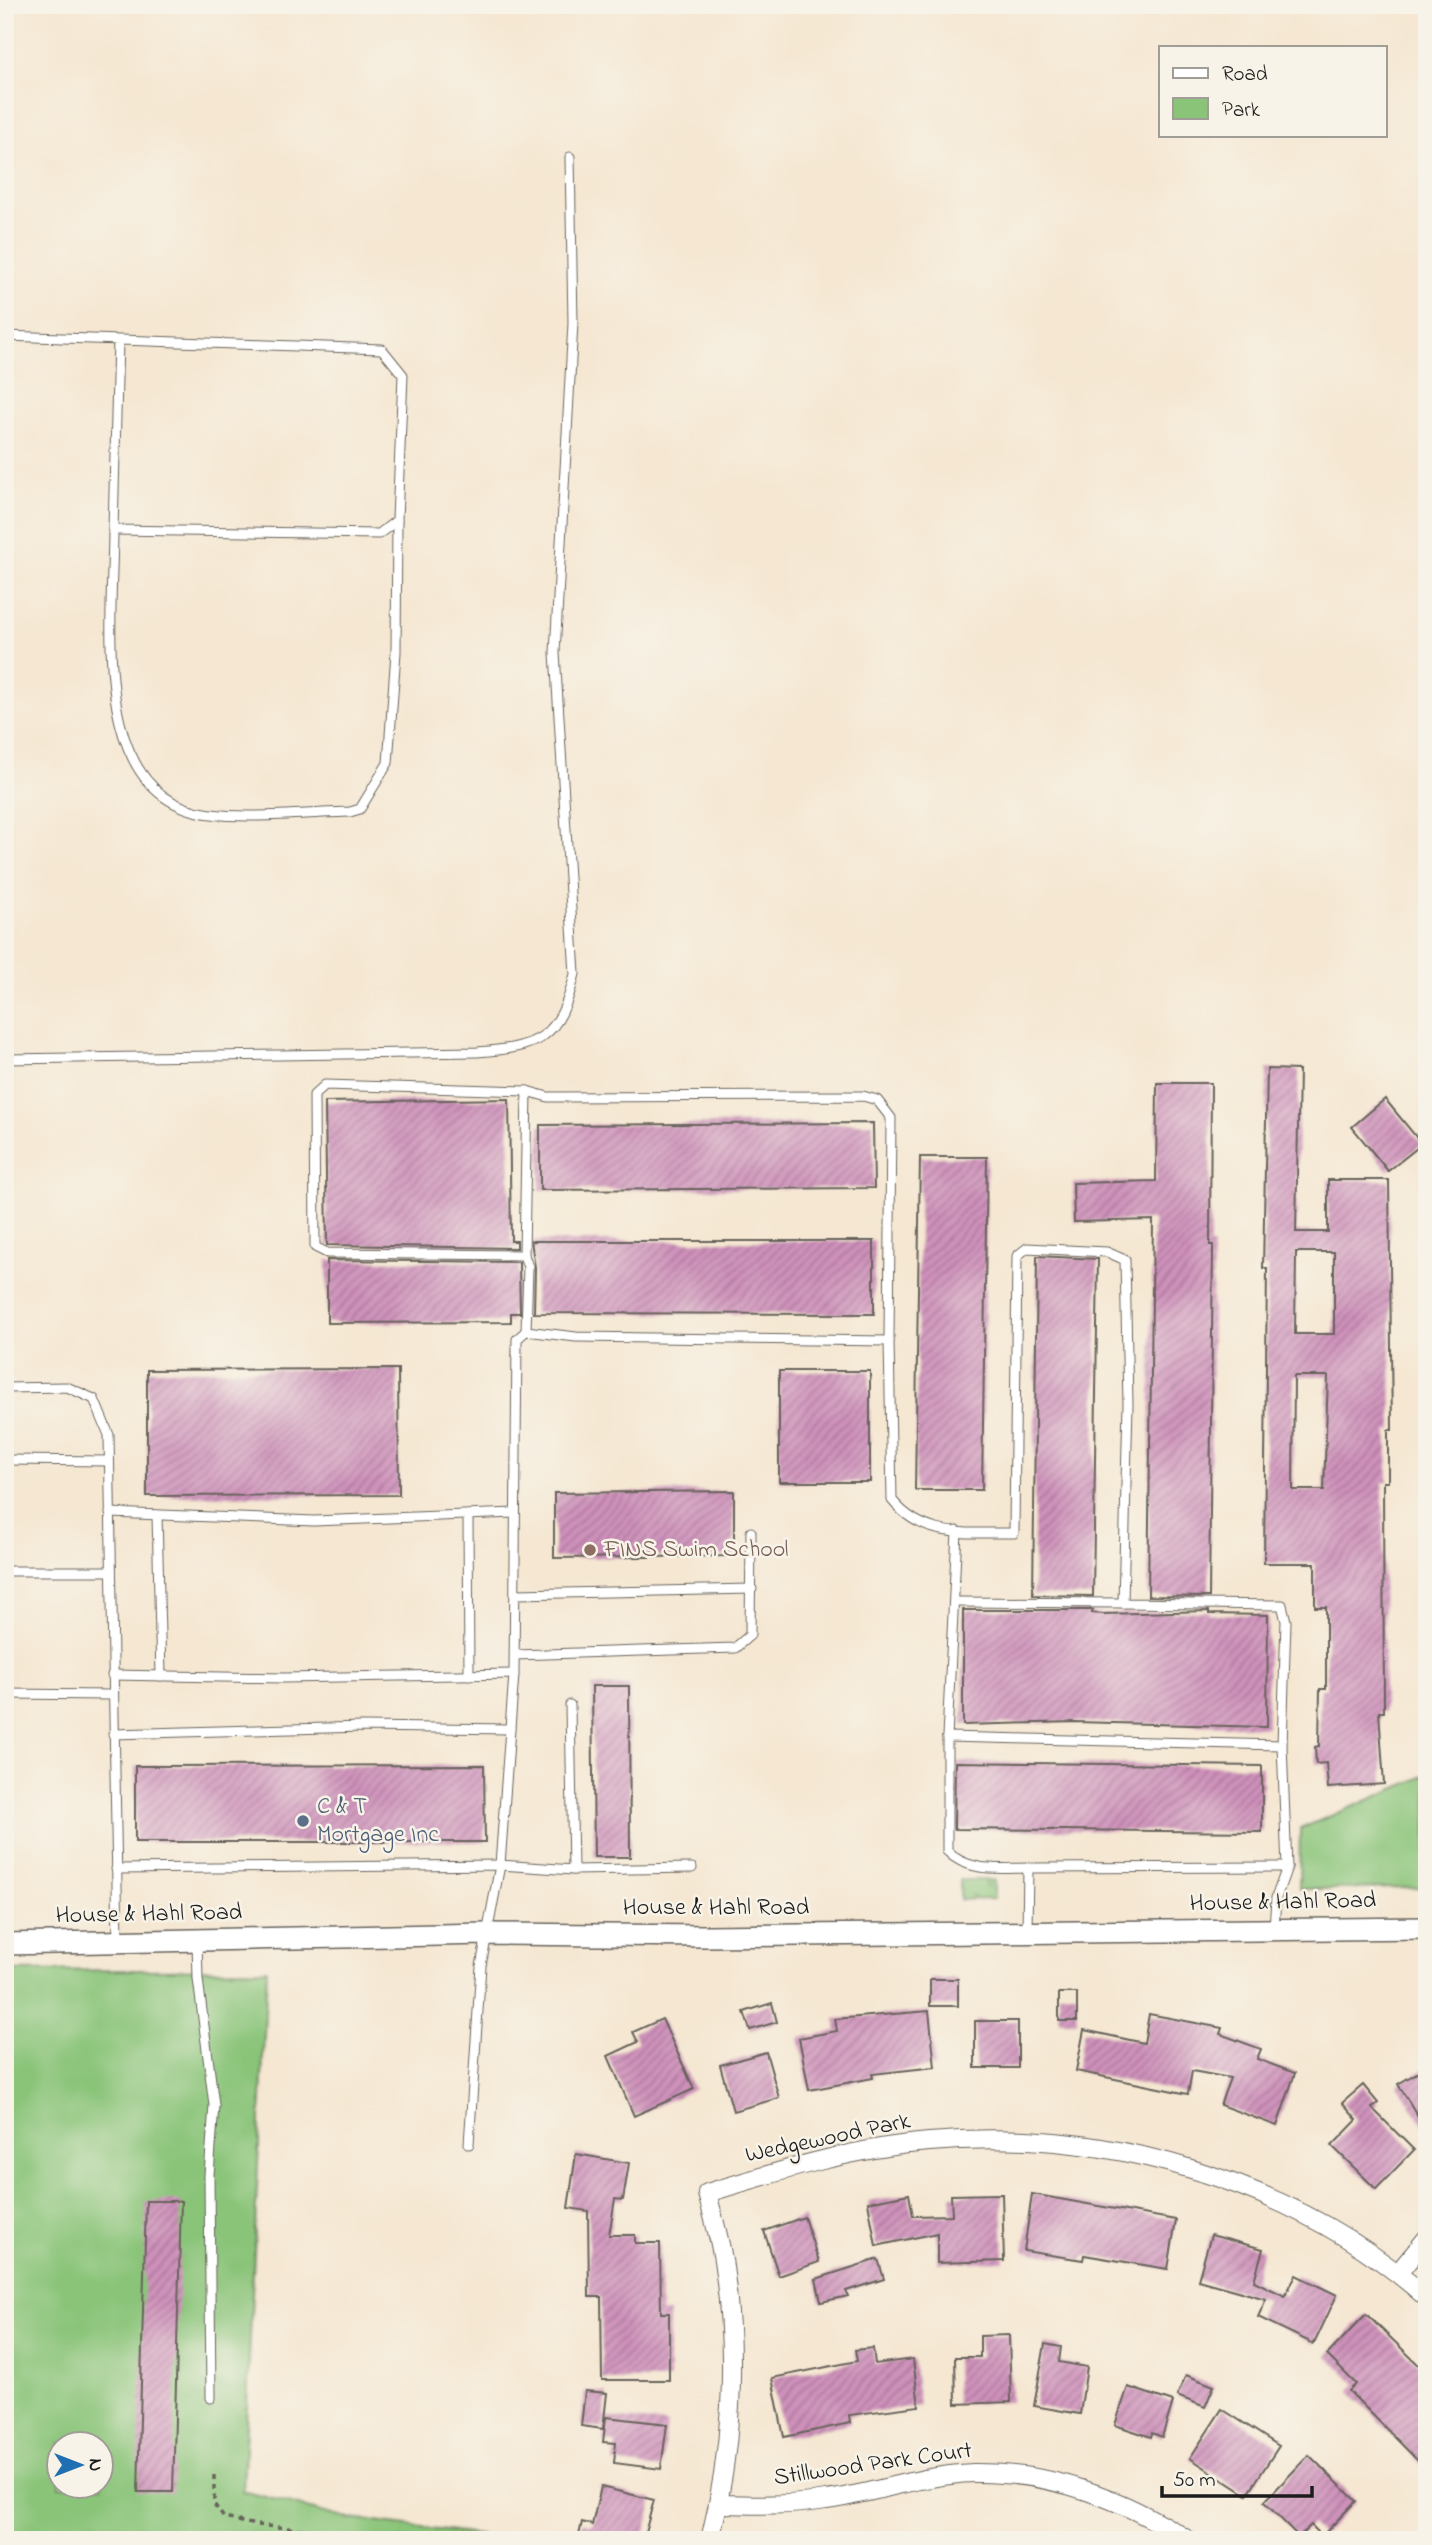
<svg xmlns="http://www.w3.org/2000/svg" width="1432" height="2545" font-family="'Indie Flower',sans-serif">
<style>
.green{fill:#8ac479;stroke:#53704a;stroke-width:2;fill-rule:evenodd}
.cemetery{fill:url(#cemetery-stones);stroke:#53704a;stroke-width:2}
.building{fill:url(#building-hatch);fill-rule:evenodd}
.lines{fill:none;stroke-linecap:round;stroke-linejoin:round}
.service-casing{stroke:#68635c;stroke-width:11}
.minor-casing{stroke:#68635c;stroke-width:20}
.tertiary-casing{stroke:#68635c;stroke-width:24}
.path{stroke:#68635c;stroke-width:3.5;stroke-dasharray:5 5;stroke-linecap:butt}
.service{stroke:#fff;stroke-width:9}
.minor{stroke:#fff;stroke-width:18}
.tertiary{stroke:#fff;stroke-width:21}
.education-dot{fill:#8d6e63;stroke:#f7f3e8;stroke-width:2.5}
.service-dot{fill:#5c6f8a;stroke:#f7f3e8;stroke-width:2.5}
.labels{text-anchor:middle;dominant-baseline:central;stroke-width:5;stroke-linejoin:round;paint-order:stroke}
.education-label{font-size:24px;fill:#785e54;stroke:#f7f3e8;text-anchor:start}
.service-label{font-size:24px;fill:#4e5e75;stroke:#f7f3e8;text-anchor:start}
.street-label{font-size:24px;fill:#1c1c1c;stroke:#f7f3e8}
</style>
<defs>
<pattern id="cemetery-stones" width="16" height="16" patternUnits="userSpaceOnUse" patternTransform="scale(1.75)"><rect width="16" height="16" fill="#8ac479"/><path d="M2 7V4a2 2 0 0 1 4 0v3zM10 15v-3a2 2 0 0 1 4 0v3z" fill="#76a868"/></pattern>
<pattern id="building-hatch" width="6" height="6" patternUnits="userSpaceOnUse" patternTransform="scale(1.75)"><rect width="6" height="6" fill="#cf91bb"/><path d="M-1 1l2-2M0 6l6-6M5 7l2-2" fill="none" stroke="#a77697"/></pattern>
</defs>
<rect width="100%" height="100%" fill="#f7f3e8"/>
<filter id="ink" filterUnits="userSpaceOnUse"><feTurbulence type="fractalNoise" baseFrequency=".0143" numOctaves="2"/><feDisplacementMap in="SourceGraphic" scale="14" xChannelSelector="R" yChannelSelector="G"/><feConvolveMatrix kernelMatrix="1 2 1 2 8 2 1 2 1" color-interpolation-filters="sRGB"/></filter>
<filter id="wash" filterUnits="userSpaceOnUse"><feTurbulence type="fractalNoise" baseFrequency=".00686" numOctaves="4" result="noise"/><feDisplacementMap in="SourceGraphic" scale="28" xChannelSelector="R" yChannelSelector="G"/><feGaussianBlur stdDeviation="1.57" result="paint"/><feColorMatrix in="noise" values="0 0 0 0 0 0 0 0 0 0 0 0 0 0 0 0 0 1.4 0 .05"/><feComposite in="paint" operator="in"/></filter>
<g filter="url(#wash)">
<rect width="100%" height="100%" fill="#f5e7d2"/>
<g class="green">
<polygon points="1427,1775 1427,1888 1299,1889 1300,1829"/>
<path d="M267,1969L243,2491L344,2518L517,2540H5V1971ZM60,2444H102V2486H60Z"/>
</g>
<polygon class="cemetery" points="960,1880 994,1880 994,1899 960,1900"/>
<g id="blocks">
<g class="building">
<path d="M1267,1069L1299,1070L1296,1232H1328V1180H1389L1392,1430H1388V1482H1383L1384,1712H1379L1384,1784L1328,1788L1326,1763L1316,1764L1315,1747L1319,1746L1320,1689H1326V1607H1315V1563H1264L1267,1268H1263ZM1296,1252H1334V1334H1295ZM1294,1376H1328L1324,1490H1293Z"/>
<polygon points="1157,1083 1211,1083 1210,1245 1213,1245 1209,1597 1148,1596 1153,1220 1074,1222 1073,1183 1156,1181"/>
<polygon points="509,1099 511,1241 517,1241 517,1248 327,1245 325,1102"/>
<polygon points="1385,1099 1422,1144 1388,1171 1352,1127"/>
<polygon points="873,1123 874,1188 540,1190 540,1125"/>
<polygon points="920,1157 987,1157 982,1490 915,1490"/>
<polygon points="531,1241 874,1241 874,1314 534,1313 535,1267"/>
<polygon points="1037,1256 1098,1259 1093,1596 1033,1595"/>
<polygon points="327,1260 519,1262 520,1313 511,1313 511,1322 327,1323"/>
<polygon points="398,1369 399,1495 147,1496 147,1370"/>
<rect x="779" y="1371" width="91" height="111"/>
<polygon points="734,1491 734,1556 554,1558 554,1493"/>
<polygon points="963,1610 1093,1610 1092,1613 1103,1614 1209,1611 1209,1614 1268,1615 1267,1727 1075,1722 963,1725"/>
<polygon points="592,1686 629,1686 630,1857 594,1857"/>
<polygon points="955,1762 1262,1766 1262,1832 954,1829"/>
<polygon points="484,1765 485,1842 135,1842 135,1766"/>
<rect x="930" y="1979" width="28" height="27"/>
<rect x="1059" y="1993" width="18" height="28"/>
<polygon points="772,2003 777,2022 750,2030 744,2012"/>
<polygon points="929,2011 935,2067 872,2074 873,2078 809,2090 799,2038 837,2031 835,2019"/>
<polygon points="1149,2014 1222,2028 1220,2034 1261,2049 1257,2059 1295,2073 1277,2126 1220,2105 1230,2078 1192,2071 1188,2094 1076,2071 1084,2030 1144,2043"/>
<polygon points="662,2019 694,2089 634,2116 608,2056 638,2042 633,2032"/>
<rect x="975" y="2021" width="43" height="47"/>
<polygon points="766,2052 779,2098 733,2111 720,2065"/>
<polygon points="1427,2067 1427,2131 1398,2084"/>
<polygon points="1363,2085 1378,2103 1372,2108 1414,2150 1376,2189 1332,2146 1357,2120 1342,2103"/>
<polygon points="576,2154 629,2163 623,2200 615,2199 609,2235 635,2235 635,2243 660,2243 661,2313 669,2313 669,2380 602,2380 601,2297 589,2297 588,2211 568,2208"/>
<polygon points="909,2194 913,2216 952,2215 951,2195 1002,2194 1004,2261 937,2263 937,2233 876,2246 868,2202"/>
<polygon points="1032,2194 1176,2220 1168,2269 1084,2255 1083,2260 1024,2251"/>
<polygon points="146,2201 181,2201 173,2492 138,2492"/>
<polygon points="804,2217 819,2262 779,2276 764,2231"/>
<polygon points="1211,2235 1263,2249 1254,2281 1285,2296 1296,2275 1337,2295 1314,2344 1258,2317 1266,2299 1198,2280"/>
<polygon points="878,2259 884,2279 846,2291 848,2296 821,2302 816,2279"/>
<polygon points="1366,2314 1427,2373 1427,2470 1349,2391 1356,2384 1327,2355"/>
<polygon points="1009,2335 1011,2402 956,2404 955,2357 980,2357 980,2336"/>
<polygon points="1045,2344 1061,2347 1059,2362 1087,2367 1080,2414 1034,2406"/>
<polygon points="873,2348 875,2364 913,2359 919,2406 849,2415 850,2423 784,2437 772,2378 857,2361 855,2350"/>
<polygon points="1186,2375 1214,2386 1205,2407 1177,2396"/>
<polygon points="1128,2387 1173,2402 1162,2437 1152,2433 1151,2437 1115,2425"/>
<polygon points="585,2391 607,2393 603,2429 581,2426"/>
<polygon points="1222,2409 1279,2446 1247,2495 1190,2458"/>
<polygon points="606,2417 667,2424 661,2469 614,2463 616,2443 603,2442"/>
<polygon points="1309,2455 1356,2501 1322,2536 1311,2525 1299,2537 1264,2502"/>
<polygon points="601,2487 654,2500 643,2540 578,2540 582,2522 592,2525"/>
</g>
</g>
</g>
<g filter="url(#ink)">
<use href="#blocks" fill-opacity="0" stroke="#68635c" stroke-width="2"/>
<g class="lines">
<defs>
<g id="service">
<polyline points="5,336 382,349 403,375 397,520 379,534 113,530 118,340"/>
<path d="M113,530C113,618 87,800 211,814C251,819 308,813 350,812L360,809L388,763L396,652L397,520"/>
<path d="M5,1059L477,1052C540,1047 559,1039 575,974L555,653L573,323L570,157"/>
<polyline points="524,1255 527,1091"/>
<polyline points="526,1331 528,1267 524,1255 327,1253 315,1247 314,1095 325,1085 527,1091 548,1097 863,1096 877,1100 891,1118 889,1341"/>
<polyline points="5,1388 67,1387 94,1399 109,1435 118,1941"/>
<polyline points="5,1460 109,1461"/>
<polyline points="110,1513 314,1521 515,1513"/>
<polyline points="157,1515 161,1676"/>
<polyline points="468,1515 469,1675"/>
<path d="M957,1531L947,1737V1851C968,1873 1001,1868 1028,1868"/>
<polyline points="5,1571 111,1571"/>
<polyline points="516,1594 752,1589"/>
<polyline points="955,1602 1123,1603"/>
<polyline points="515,1655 735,1648 750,1635 751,1532"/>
<path d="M514,1674L517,1339L526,1331L576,1337L889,1341L892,1500C924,1540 967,1532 1014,1533L1017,1256L1027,1248L1107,1252L1125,1260L1128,1404L1123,1603L1282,1605L1286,1621L1282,1745L1287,1867L1276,1898L1274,1929"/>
<polyline points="112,1675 283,1678 514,1674 500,1865 481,1966 469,2144"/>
<polyline points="5,1694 112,1695"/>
<polyline points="570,1705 573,1870"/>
<polyline points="113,1734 363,1727 510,1729"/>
<polyline points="947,1737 1282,1745"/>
<polyline points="116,1869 500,1865 573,1870 692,1868"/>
<polyline points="1027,1932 1028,1868 1287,1867"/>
<polyline points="197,1941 198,1979 214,2105 209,2175 211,2398"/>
</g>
<g id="minor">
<polyline points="1398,2273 1427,2238"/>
<path d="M719,2504C755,2505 790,2506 826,2500C875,2493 922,2475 973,2473C1053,2472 1121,2498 1188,2540"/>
<path d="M710,2540C732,2452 737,2357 724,2267C721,2242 713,2217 707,2193C779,2171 853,2148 929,2142C1104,2126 1294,2180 1427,2298"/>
</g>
<polyline id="tertiary" points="5,1944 487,1934 706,1936 1427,1928"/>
</defs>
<use href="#service" class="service-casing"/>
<use href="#minor" class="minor-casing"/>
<use href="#tertiary" class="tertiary-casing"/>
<polyline class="path" points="214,2475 214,2504 224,2518 256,2525 318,2531 338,2540"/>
<use href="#service" class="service"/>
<use href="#minor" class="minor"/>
<use href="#tertiary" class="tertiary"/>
</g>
</g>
<circle class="education-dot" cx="590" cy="1550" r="7"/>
<circle class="service-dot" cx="303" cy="1821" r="7"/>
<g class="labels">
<g class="education-label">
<text x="604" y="1550">FINS Swim School</text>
</g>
<g class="service-label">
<text x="317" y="1807">C &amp; T<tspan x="317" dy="28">Mortgage Inc</tspan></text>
</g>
<g class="street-label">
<text transform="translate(1283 1903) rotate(-1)">House &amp; Hahl Road</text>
<text x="716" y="1908">House &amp; Hahl Road</text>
<text transform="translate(149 1915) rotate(-1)">House &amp; Hahl Road</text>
<text transform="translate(828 2139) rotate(-12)">Wedgewood Park</text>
<text transform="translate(873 2465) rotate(-8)">Stillwood Park Court</text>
</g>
</g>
<rect width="1432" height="2545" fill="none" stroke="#f7f3e8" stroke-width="28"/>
<rect x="1159" y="46" width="228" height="91" fill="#f7f3e8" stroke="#9f9d96" stroke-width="2"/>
<rect x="1173" y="68" width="35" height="10" fill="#ffffff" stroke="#9f9d96" stroke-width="2"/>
<text x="1222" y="80" font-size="21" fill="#1c1c1c">Road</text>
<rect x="1173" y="98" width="35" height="21" fill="#8ac479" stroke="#9f9d96" stroke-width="2"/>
<text x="1222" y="116" font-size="21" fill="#1c1c1c">Park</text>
<g transform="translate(80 2465) rotate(90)"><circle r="33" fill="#f7f3e8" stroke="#9f9d96" stroke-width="2"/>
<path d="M0-5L12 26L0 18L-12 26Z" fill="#1f6fb2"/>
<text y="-10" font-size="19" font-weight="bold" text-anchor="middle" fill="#1c1c1c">N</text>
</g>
<path d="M1162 2486v10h150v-10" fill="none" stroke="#1c1c1c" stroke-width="3.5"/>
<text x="1173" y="2486" font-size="21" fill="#1c1c1c" stroke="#f7f3e8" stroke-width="5" paint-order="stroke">50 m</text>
</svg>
